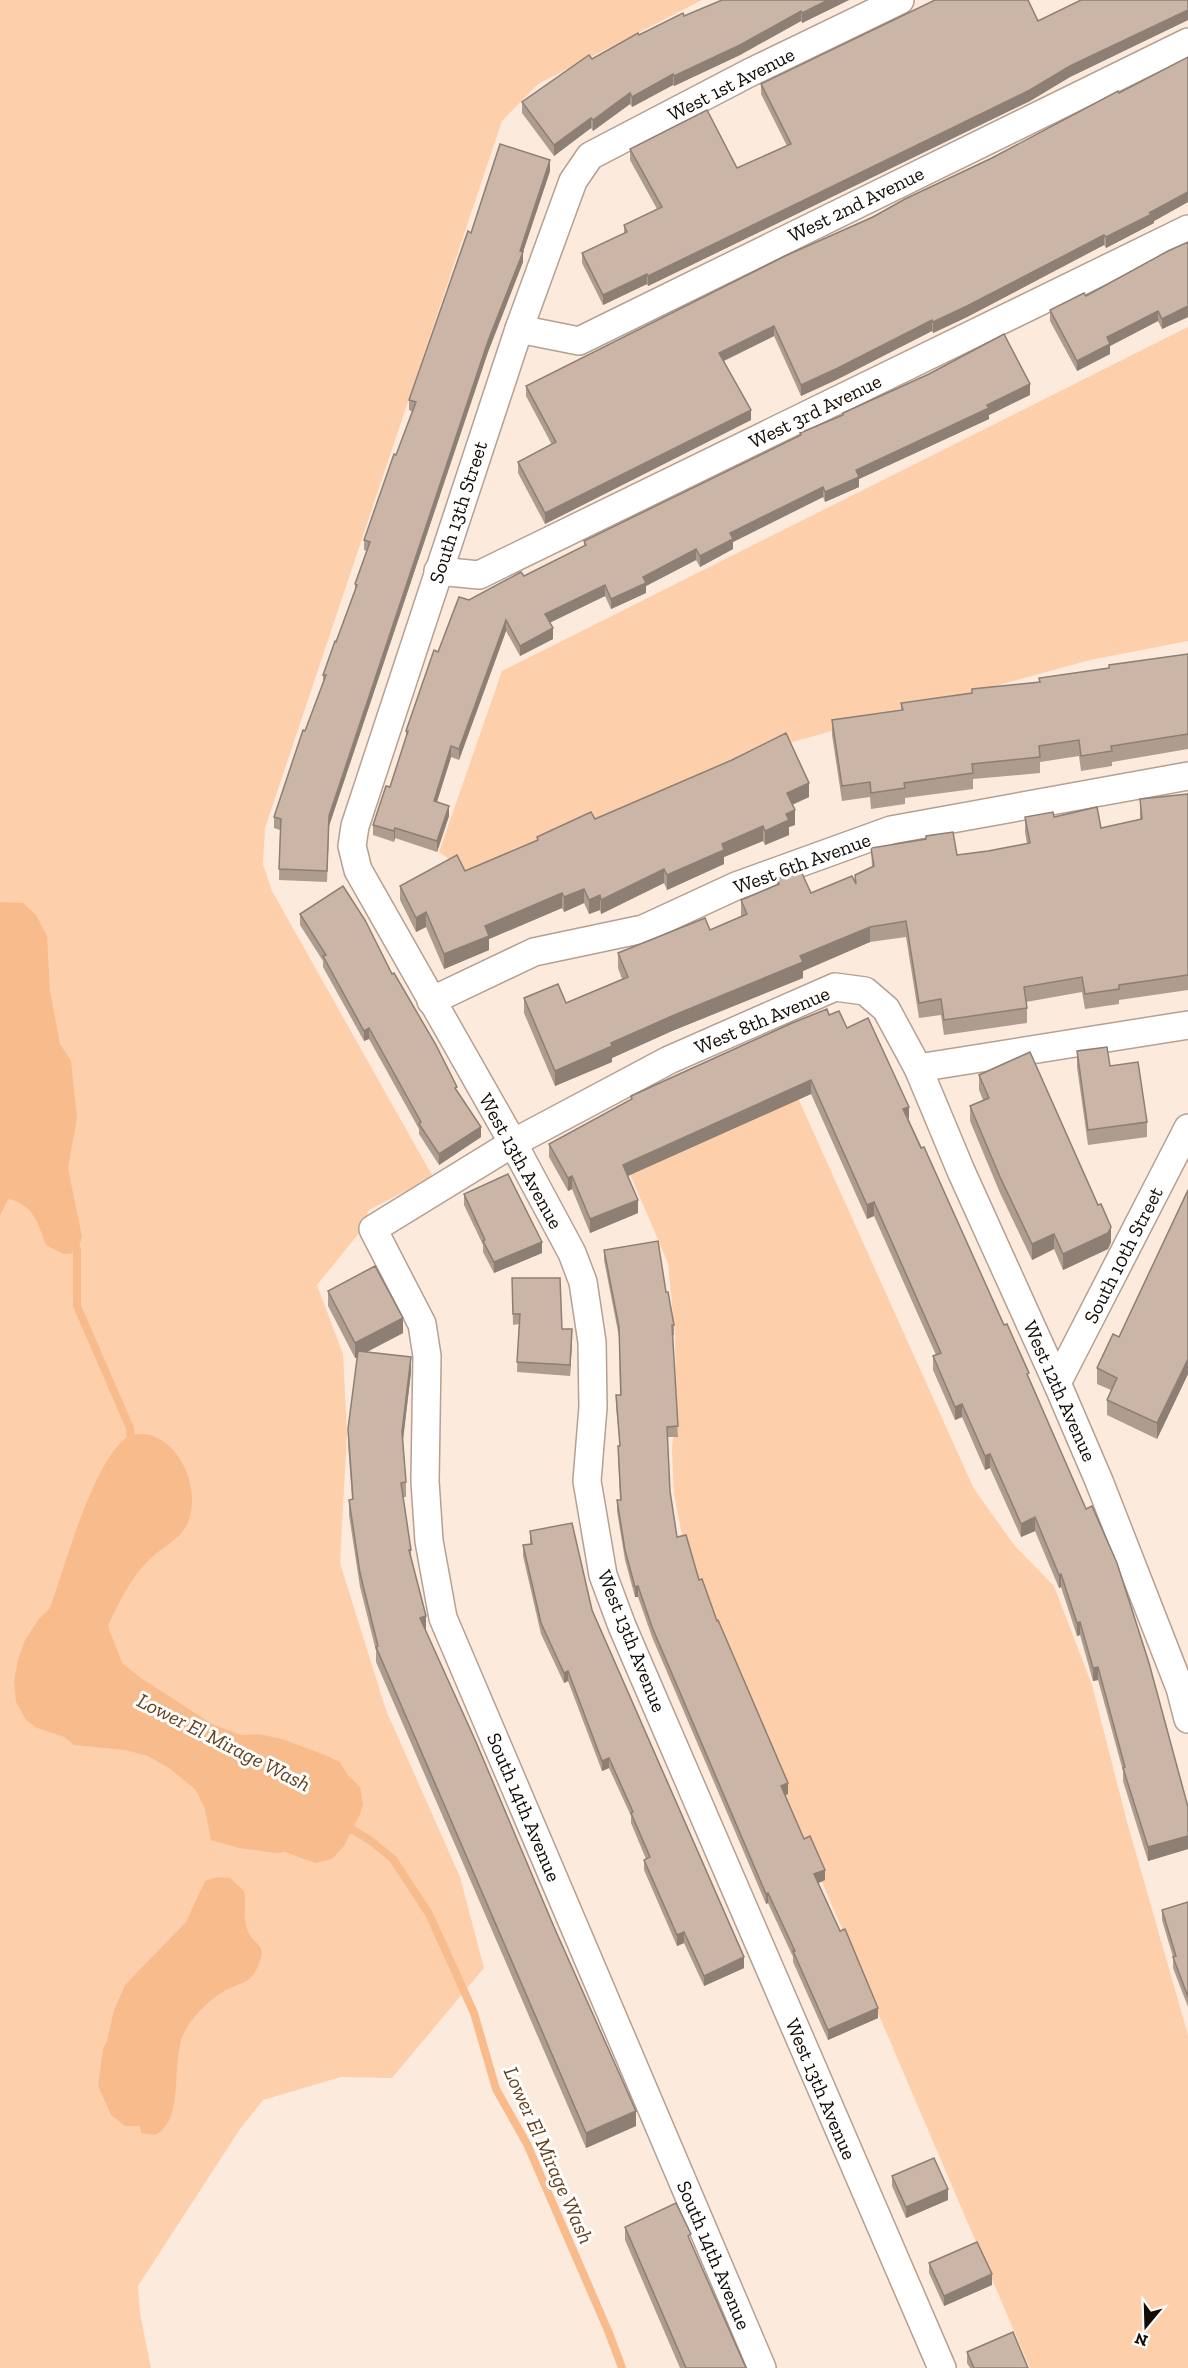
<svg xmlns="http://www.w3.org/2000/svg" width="1188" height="2368" font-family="'Zilla Slab',serif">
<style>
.green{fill:#fecfab}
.water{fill:#f8bc8c}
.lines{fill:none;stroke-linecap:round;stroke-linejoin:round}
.stream{stroke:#f8bc8c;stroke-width:8}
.minor-casing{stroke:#b5a091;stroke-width:30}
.minor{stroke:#fff;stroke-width:27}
.wall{fill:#ae9c8f}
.shaded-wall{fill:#8d7f74}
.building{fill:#cab5a6;stroke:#8d7f74;stroke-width:1.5}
.labels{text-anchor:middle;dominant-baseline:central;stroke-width:6;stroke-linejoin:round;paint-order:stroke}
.street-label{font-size:20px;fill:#120b06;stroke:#fff}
.water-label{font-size:21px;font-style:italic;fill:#673f1b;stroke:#fff}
</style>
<rect width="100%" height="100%" fill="#fceadd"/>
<g class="green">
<polygon points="0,0 702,0 538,84 502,121 265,828 263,864 272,891 433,1177 369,1210 360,1232 317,1285 343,1354 347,1433 340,1563 386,1710 460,1877 484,1968 392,2078 341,2077 263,2100 240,2129 138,2286 140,2313 151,2368 0,2368"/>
<polygon points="1188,327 1188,641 1090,660 774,747 623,807 474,877 439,852 502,671"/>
<polygon points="794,1089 974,1489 1015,1546 1054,1586 1092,1685 1127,1822 1188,2035 1188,2368 1030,2368 711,1623 686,1556 674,1494 672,1451 676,1396 675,1335 668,1263 630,1174"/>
</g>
<g class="water">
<path d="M0,902L23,903L36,915L47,936L50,991L60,1044L71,1061L77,1118L68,1168L82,1237L78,1249L70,1254H63L46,1245C38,1223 33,1204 8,1199L0,1216Z"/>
<path d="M146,1434C182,1441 202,1492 187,1525C179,1540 162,1547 150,1559C131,1577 119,1602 108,1626L122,1663L141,1678L212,1724L241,1735L259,1734L282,1739L325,1755L340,1762L347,1774L360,1787L363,1804L360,1814L344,1846L332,1859L315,1863L285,1852L276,1853L239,1848L211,1840L205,1809L196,1790L169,1768L148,1756L125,1750L74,1745L64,1737L37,1728L26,1720L16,1702L14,1681L18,1660L25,1640L38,1620L50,1608C63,1572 97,1447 132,1435C136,1434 142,1434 146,1434Z"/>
<path d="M217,1877L230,1878L244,1891C247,1905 242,1919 248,1932C255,1946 267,1944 259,1964C250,1987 239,1981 221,1993C207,2002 191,2018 184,2033C170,2062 186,2120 155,2135L141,2133L140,2126H125L111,2115L98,2086L103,2049L107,2041L114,2010L125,1985L186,1922L205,1881Z"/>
</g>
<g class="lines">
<g class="stream">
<polyline points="73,1243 77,1250 77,1306 130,1428 131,1443"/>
<polyline points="345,1825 371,1841 393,1859 429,1914 474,2013 496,2089 527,2144 609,2333 622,2368"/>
</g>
<defs>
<g id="minor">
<polyline points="900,0 749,73 590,156 573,181 519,329 355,826 352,846 358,870 513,1143 572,1253 583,1282 592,1342 593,1407 587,1481 603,1575 622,1626 942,2368"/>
<polyline points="519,329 579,341 1188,42"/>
<polyline points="438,571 479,575 1188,229"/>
<polyline points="431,1001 534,952 643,929 736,886 891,830 1188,776"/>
<polyline points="918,1068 961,1171 1057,1383 1099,1481 1180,1688 1188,1719"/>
<polyline points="1057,1383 1188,1128"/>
<polyline points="762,2368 443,1618 429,1541 425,1481 427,1356 422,1324 373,1229 513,1143 669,1060 835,987 865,991 886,1009 918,1068 1188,1025"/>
</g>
</defs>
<use href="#minor" class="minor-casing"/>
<use href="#minor" class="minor"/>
</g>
<g class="wall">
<polygon points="722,0 849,0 802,23 801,21 740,55 674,86 673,85 632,107 630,104 593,131 591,128 554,156 522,113 522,102 592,59 639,35"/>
<polygon points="1188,0 1188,20 1070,77 1030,101 648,286 647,284 603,305 582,263 582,253 624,233 624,225 657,209 630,160 630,149 737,168 787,146 761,94 761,84 1038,21"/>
<polygon points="1188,57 1188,202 1154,221 1154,223 1106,248 1104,245 967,317 933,333 932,331 838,379 801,396 774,336 724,361 751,420 545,524 518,473 518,462 552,445 526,396 526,386 992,158"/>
<polygon points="550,171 523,252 523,262 488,352 329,826 327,882 279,880 280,830 274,828 274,817 323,683 323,675 355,591 355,584 367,551 364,550 364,540 413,412 409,410 409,400 471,233"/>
<polygon points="1188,242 1188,317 1162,329 1158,321 1110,346 1110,354 1077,371 1050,321 1050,310 1086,296"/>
<polygon points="1030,395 989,415 989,419 859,479 859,487 825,502 823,497 733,542 733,549 700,567 696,560 646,586 646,593 611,609 605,596 549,623 553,639 520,656 506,631 459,760 451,757 437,802 449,816 437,852 395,838 394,842 373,835 373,825 390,787 406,737 406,731 438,652 469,600 524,576 584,546 584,541 800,435 800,433 843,415 843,413"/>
<polygon points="1188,654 1188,749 1112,762 1112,766 1081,771 1079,756 1040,762 1040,773 973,779 973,789 905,798 905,804 871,809 870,797 842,801 832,735 832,720 901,710 901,703 972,694 1039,682 1039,678 1109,668"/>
<polygon points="1188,794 1188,990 1119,1000 1119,1004 1085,1009 1082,992 1026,1002 1027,1008 1027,1023 944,1035 941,1015 919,1018 906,937 870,942 803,971 803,978 672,1031 612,1058 612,1062 555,1086 524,1013 524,998 566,1003 622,979 618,968 618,953 710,930 741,917 741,900 777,884 777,879 811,893 855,882 855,875 872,867 871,848 957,855 988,851 1027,844 1025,832 1025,817 1054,817 1101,828 1140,819 1140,799"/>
<polygon points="809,797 792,805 795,825 789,827 789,835 765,845 763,841 724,857 724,864 667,890 664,883 601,914 600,910 589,914 584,903 564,912 562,908 489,939 489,950 444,969 426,927 416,932 400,900 400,886 465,871 537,840 537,837 595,819"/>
<polygon points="300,914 392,974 457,1092 481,1137 439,1165 419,1134 419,1129 369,1039 364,1041 323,967 323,961 300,925"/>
<polygon points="829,1015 847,1028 909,1120 1029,1379 1188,1807 1188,1849 1148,1861 1123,1781 1123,1771 1098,1680 1093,1681 1080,1635 1077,1636 1061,1587 1059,1588 1035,1531 1021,1537 990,1468 985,1470 962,1417 955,1420 933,1370 933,1356 936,1355 874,1216 867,1219 811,1094 628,1176 638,1213 590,1233 572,1189 568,1191 549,1157 549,1144 631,1099 631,1096"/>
<polygon points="1077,1051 1110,1066 1147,1122 1147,1137 1088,1145 1077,1067"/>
<polygon points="979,1075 1111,1242 1108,1249 1063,1270 1054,1249 1032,1260 1000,1193 970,1121 970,1106 983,1100 979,1090"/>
<polygon points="1188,1190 1188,1374 1157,1439 1107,1415 1107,1400 1111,1390 1097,1384 1097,1368 1119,1337"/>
<polygon points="464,1194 542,1253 494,1273 483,1252 483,1245 464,1205"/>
<polygon points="604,1250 666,1292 674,1325 674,1335 672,1335 678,1437 667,1437 670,1491 677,1537 699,1580 717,1621 788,1794 785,1795 804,1839 825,1880 818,1883 878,2018 828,2040 793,1962 793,1957 768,1903 766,1904 652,1637 638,1597 635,1597 625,1560 617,1511 617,1500 620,1500 618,1456 618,1446 620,1446 616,1406 616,1395 620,1395 619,1337 604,1260"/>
<polygon points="512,1278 572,1340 570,1376 517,1372 519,1324 513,1325"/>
<polygon points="328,1291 403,1333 367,1352 411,1372 403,1441 406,1482 406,1497 403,1497 411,1550 411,1559 426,1631 636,2126 586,2148 376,1662 376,1651 360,1587 349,1515 349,1500 352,1499 348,1444 348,1429 357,1358 355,1358 328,1306"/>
<polygon points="530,1531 592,1610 744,1968 704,1986 684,1943 677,1946 644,1870 644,1860 646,1859 631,1823 631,1816 609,1768 602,1771 568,1681 564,1683 541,1634 523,1556 523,1545 530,1544"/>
<polygon points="1188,1902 1188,2007 1173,1968 1173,1957 1162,1920 1162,1910"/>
<polygon points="892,2176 948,2200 906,2218 892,2186"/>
<polygon points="625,2227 691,2244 746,2368 680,2368 625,2240"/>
<polygon points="929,2263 992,2285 944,2306 929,2273"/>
<polygon points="967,2352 1028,2368 970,2368 967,2363"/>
</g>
<g class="shaded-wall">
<polygon points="828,0 849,0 802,23 802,13"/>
<polygon points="1188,10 1188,20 1070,77 1030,101 648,286 648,276 1070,66"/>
<polygon points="801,11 801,21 740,55 674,86 674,76"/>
<polygon points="673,74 673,85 632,107 632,97"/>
<polygon points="630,93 630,104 593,131 593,120"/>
<polygon points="591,118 591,128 554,156 554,145"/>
<polygon points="550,160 550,171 523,252 523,262 488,352 329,826 327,882 329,816 488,341 520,251"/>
<polygon points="1188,192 1188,202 1154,221 1154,223 1106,248 1106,237"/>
<polygon points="1104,235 1104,245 967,317 933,333 933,322"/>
<polygon points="647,274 647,284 603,305 603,295"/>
<polygon points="1188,306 1188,317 1162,329 1162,319"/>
<polygon points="1158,311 1158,321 1110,346 1110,354 1077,371 1077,361 1107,337"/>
<polygon points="932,320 932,331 838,379 801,396 801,385"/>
<polygon points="774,326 774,336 719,363 719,353"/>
<polygon points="1030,384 1030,395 989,415 989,419 859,479 859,487 825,502 825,492 856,470"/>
<polygon points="751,410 751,420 545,524 545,513"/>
<polygon points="823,487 823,497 733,542 733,549 700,567 700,556 730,533"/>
<polygon points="696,549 696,560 646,586 646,593 611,609 611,599 643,577"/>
<polygon points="605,585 605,596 545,625 545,614"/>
<polygon points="506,620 506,631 459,760 459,749"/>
<polygon points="553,628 553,639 520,656 520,646"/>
<polygon points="451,746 451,757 434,811 434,801"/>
<polygon points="809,783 809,797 787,807 787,793"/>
<polygon points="449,806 449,816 437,852 437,841"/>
<polygon points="795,810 795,825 789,827 789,835 765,845 765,831 786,814"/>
<polygon points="763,826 763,841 724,857 724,864 667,890 667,875 722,844"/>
<polygon points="395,828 395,838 394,842 394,831"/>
<polygon points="664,869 664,883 601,914 601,900"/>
<polygon points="584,889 584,903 564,912 564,897"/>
<polygon points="562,893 562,908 489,939 489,950 444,969 444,954 485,926"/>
<polygon points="600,895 600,910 589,914 589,900"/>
<polygon points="426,912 426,927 416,932 416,918"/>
<polygon points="870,927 870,942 803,971 803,978 672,1031 612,1058 612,1062 555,1086 555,1071 611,1043 800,956"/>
<polygon points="369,1028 369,1039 364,1041 364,1031"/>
<polygon points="811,1080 811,1094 623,1178 623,1165"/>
<polygon points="909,1107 909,1120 903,1109"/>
<polygon points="481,1127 481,1137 439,1165 439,1154"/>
<polygon points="572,1176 572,1189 568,1191 568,1178"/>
<polygon points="638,1200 638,1213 590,1233 590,1219"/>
<polygon points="874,1202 874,1216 867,1219 867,1205"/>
<polygon points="1111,1227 1111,1242 1108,1249 1063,1270 1063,1254"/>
<polygon points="1054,1234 1054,1249 1032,1260 1032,1244"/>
<polygon points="542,1242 542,1253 494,1273 494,1262"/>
<polygon points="403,1318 403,1333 355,1358 355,1343"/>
<polygon points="572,1329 572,1340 570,1376 570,1365"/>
<polygon points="411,1357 411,1372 402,1447 402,1432"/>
<polygon points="1188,1359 1188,1374 1157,1439 1157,1423"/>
<polygon points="962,1404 962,1417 955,1420 955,1407"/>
<polygon points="990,1454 990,1468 985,1470 985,1456"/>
<polygon points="1035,1517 1035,1531 1021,1537 1021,1524"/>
<polygon points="1061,1574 1061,1587 1059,1588 1059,1575"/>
<polygon points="638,1586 638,1597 635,1597 635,1587"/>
<polygon points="426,1616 426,1631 420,1618"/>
<polygon points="1080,1622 1080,1635 1077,1636 1077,1623"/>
<polygon points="1098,1667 1098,1680 1093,1681 1093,1668"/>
<polygon points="568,1671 568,1681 564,1683 564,1673"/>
<polygon points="609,1758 609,1768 602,1771 602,1761"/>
<polygon points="788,1783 788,1794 781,1797 781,1786"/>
<polygon points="1188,1836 1188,1849 1148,1861 1148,1847"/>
<polygon points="825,1870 825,1880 814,1885 814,1874"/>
<polygon points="768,1893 768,1903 766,1904 766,1894"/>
<polygon points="684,1932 684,1943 677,1946 677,1935"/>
<polygon points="744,1957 744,1968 704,1986 704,1976"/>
<polygon points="878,2008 878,2018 828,2040 828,2030"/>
<polygon points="636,2111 636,2126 586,2148 586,2133"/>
<polygon points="948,2189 948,2200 906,2218 906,2207"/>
<polygon points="992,2274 992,2285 944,2306 944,2296"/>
</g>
<g class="building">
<polygon points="722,0 828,0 802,13 801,11 740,45 674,76 673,74 632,97 630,93 593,120 591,118 554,145 522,102 589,55 592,59 638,33 639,35 683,13 684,16"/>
<polygon points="935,0 1028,0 1038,21 1081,0 1188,0 1188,10 1070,66 1030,90 648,276 647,274 603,295 582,253 627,232 624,225 662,207 630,149 707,110 737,168 791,144 761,84"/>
<polygon points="1188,57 1188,192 1149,213 1154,213 1106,237 1104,235 967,306 933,322 932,320 838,368 801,385 774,326 719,353 751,410 545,513 518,462 556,442 526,386 785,256 873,217 905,199 992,158 1118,91 1119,93"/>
<polygon points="500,144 550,160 520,251 523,252 488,341 329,816 327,871 279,869 281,819 274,817 303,730 305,731 326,675 323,675 335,641 336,642 357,585 355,584 370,542 364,540 394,454 396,455 416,402 409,400 468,231 471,233"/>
<polygon points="1188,242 1188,306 1162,319 1158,311 1107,337 1110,344 1077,361 1050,310 1084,293 1086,296 1168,251"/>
<polygon points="1004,334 1030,384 987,405 989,408 856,470 859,477 825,492 823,487 730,533 733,539 700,556 696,549 643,577 646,583 611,599 605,585 545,614 553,628 520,646 506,620 459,749 451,746 434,801 449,806 437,841 395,828 394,831 373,825 386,786 390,787 408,731 406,731 434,650 438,652 459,597 469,600 521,572 524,576 586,545 584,541 801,435 800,433 843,415 843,413 929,374"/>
<polygon points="1188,654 1188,734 1111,746 1112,751 1081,756 1079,740 1039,746 1040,757 972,764 973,773 904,783 905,788 871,793 870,782 842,786 832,720 903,710 901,703 972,693 972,689 1040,682 1039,678 1109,668 1109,665"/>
<polygon points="786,733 809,783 787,793 795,810 786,814 789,820 765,831 763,826 722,844 724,850 667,875 664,869 601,900 600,895 589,900 584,889 564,897 562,893 485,926 489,936 444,954 426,912 416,918 400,886 457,855 465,871 538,840 537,837 591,812 595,819 732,760"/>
<polygon points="1188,794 1188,975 1119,985 1119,989 1085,994 1082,977 1024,987 1027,1008 944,1020 941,999 919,1003 906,921 870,927 800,956 803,962 672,1016 611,1043 612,1046 555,1071 524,998 558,984 566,1003 628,977 618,953 705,918 710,930 747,914 741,900 779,884 777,879 800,869 811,893 852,876 856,884 855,875 874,866 871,848 926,839 926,836 953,832 957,855 988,851 1030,843 1025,817 1053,812 1054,817 1097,807 1101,828 1142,819 1140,799"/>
<polygon points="343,886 365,920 392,974 394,973 436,1045 457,1087 455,1088 481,1127 439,1154 419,1124 421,1122 369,1028 364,1031 323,956 326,955 300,914"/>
<polygon points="827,1009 829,1015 839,1011 847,1028 868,1018 909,1107 903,1109 921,1148 924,1147 1004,1325 1007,1324 1029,1373 1027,1374 1086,1509 1092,1506 1117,1563 1149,1663 1188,1807 1188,1836 1148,1847 1123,1768 1125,1767 1098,1667 1093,1668 1080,1622 1077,1623 1061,1574 1059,1575 1035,1517 1021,1524 990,1454 985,1456 962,1404 955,1407 933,1356 941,1353 874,1202 867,1205 811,1080 623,1165 638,1200 590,1219 572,1176 568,1178 549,1144 632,1099 631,1096 792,1023"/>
<polygon points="1107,1047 1110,1066 1138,1062 1147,1122 1088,1130 1077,1051"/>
<polygon points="1030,1052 1098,1205 1101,1204 1111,1227 1108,1233 1063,1254 1054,1234 1032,1244 1000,1177 970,1106 989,1098 979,1075"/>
<polygon points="508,1174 542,1242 494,1262 483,1241 485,1240 464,1194"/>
<polygon points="1188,1190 1188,1359 1157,1423 1107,1400 1117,1378 1097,1368 1113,1334 1119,1337"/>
<polygon points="658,1241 666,1292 668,1292 674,1325 672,1325 678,1426 667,1427 670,1491 677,1537 686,1535 699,1580 702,1579 717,1621 718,1620 788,1783 781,1786 804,1839 810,1836 825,1870 814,1874 840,1931 845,1929 878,2008 828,2030 793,1951 795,1951 768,1893 766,1894 652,1627 638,1586 635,1587 625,1550 617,1500 621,1500 618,1446 620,1446 616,1395 621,1395 619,1327 604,1250"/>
<polygon points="375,1266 403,1318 355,1343 328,1291"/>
<polygon points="512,1278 560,1278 562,1329 572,1329 570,1365 517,1362 520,1314 513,1314"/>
<polygon points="358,1351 411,1357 402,1432 406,1482 401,1483 411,1550 409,1550 426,1616 420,1618 476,1742 554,1927 636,2111 586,2133 376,1647 378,1646 360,1573 349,1500 353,1499 348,1429"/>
<polygon points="572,1523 592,1610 744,1957 704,1976 684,1932 677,1935 644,1860 650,1857 631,1813 633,1812 609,1758 602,1761 568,1671 564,1673 541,1623 523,1545 532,1544 530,1531"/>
<polygon points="1188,1902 1188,1997 1173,1957 1176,1956 1162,1910"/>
<polygon points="934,2158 948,2189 906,2207 892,2176"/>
<polygon points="676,2203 691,2234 688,2236 746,2368 686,2368 625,2227"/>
<polygon points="977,2242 992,2274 944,2296 929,2263"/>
<polygon points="1013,2332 1028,2368 974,2368 967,2352"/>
</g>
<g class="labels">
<g class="street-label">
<text transform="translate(731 84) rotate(-27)">West 1st Avenue</text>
<text transform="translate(856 204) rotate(-26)">West 2nd Avenue</text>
<text transform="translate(815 411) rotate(-26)">West 3rd Avenue</text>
<text transform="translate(458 512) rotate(-72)">South 13th Street</text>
<text transform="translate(802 863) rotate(-20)">West 6th Avenue</text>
<text transform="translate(762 1020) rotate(-23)">West 8th Avenue</text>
<text transform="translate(521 1161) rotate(61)">West 13th Avenue</text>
<text transform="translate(1123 1255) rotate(-63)">South 10th Street</text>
<text transform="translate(1060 1391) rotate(66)">West 12th Avenue</text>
<text transform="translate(632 1641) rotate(68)">West 13th Avenue</text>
<text transform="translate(524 1807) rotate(67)">South 14th Avenue</text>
<text transform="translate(821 2089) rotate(67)">West 13th Avenue</text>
<text transform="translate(714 2255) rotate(67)">South 14th Avenue</text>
</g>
<g class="water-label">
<text transform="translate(224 1742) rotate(27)">Lower El Mirage Wash</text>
<text transform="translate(549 2155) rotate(66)">Lower El Mirage Wash</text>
</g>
</g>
<g transform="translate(1146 2326) rotate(199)" stroke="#ffffff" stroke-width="4.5" paint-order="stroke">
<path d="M0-4.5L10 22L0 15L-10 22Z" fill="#120b06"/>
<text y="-9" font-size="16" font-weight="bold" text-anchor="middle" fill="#120b06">N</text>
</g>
</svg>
